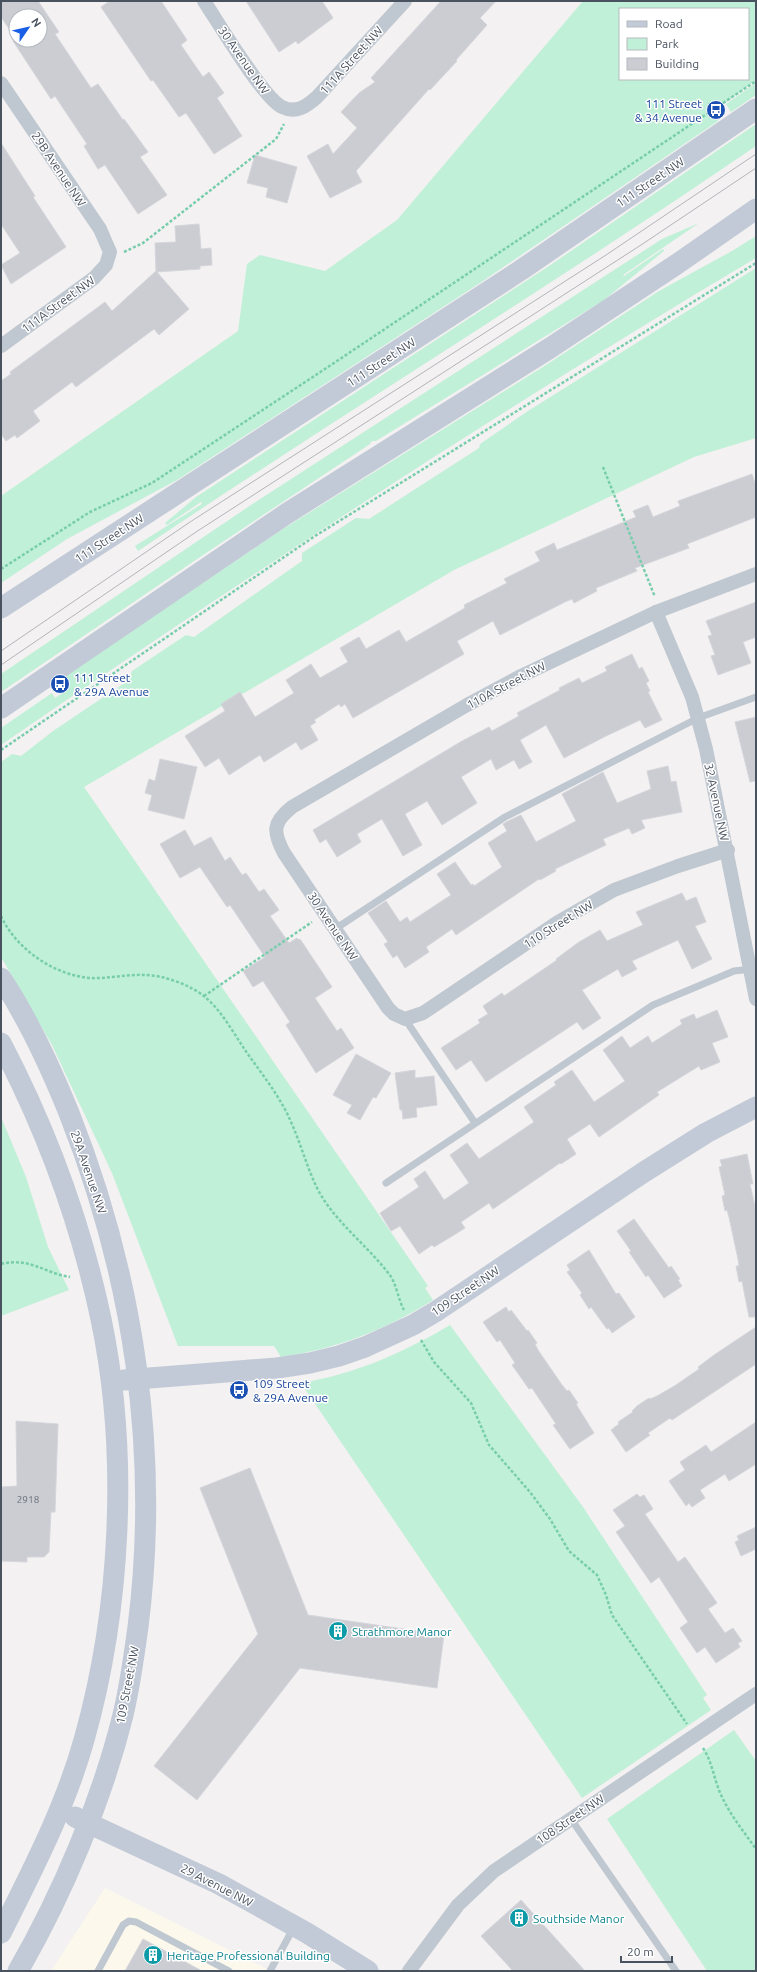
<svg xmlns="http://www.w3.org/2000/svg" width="757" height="1972" font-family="Ubuntu,sans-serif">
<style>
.commercial{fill:#fcf9ec}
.green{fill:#c0f0d7;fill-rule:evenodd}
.building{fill:#cbcdd3;stroke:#d5d6dc}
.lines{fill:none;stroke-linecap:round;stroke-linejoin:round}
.path{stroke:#78ceac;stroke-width:2.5;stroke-dasharray:3 2;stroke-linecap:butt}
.lane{stroke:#bfc7d0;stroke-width:7}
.street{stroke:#bfc7d0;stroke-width:14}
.secondary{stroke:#c2cad7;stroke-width:21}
.tram{stroke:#b3b5bb;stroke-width:1}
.labels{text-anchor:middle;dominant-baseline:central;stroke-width:3;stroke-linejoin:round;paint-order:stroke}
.number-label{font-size:10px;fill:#6a717c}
.street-label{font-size:12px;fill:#49525f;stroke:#fff}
.transit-label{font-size:12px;fill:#164399;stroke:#fff;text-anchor:start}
.culture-label{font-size:12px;fill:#0d838f;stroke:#fff;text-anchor:start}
</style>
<rect width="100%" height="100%" fill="#f3f1f1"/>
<polygon class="commercial" points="105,1888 271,1971 51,1971"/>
<g class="green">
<path d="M583,1H756V80L716,110L718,121L483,281L177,480L67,539L1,583V496L238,331L247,264L260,255L325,271L397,220ZM620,9H748V79H620Z"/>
<polygon points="756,83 756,95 731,112 726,104"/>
<path d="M756,124V146C553,285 343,413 138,551L135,546L202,504L201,502L167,525L165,523L196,497L549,266Z"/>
<polygon points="699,223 623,275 624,276 663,249 664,251 604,300 376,441 372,441 370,444 209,551 1,692 1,674 248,507 662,239"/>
<path d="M756,236V258C498,411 248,576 1,745V728L52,693L55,698L64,692L57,681L283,529L546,365L659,291L732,251Z"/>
<path d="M756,268V438L694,457L454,570L84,787L428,1286L425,1288L433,1300C385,1330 336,1349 281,1357L274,1346H178L112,1173L52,1045L1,957V762L12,754L21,756L53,731L129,680L132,671L186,635L194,637L302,561V553L356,518L369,519L479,448L480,444L528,411Z"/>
<polygon points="1,1117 26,1177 48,1247 69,1290 1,1316"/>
<path d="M450,1325L583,1507L707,1695L703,1698L711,1710L582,1798L301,1383C355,1374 403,1353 450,1325Z"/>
<polygon points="734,1730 756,1761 756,1971 707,1971 607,1819"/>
</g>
<g class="building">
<polygon points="1,1 38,1 59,32 55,34 91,88 98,84 123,120 124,119 148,152 140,157 167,195 138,214 105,165 98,169 84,146 87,144 55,96 51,99 13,41 16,39 40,40 40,16 16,16 16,39 1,17"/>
<polygon points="110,1 161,1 187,40 181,45 203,77 209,72 224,93 217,98 242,136 214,154 186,113 179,117 153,80 151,81 101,7"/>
<polygon points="246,1 322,1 333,18 298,44 296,41 279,52"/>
<polygon points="441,1 496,1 480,18 487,25 456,60 457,61 430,90 429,89 356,171 362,182 330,198 307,156 328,144 333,154 357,128 341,112 359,93 375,82 371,78"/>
<polygon points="1,143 35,196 33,197 66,247 11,284 1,265 20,253 1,224"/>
<polygon points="255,155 297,167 287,203 266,197 268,188 247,183"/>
<polygon points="199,224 201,249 211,248 212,265 200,266 200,269 156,272 155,243 176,242 175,226"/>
<polygon points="156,271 189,309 159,335 154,329 76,387 72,382 33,411 40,421 17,438 15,435 6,441 1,434 1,381 11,374 10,372 105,302 112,311"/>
<polygon points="752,474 756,486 756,517 687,544 689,548 635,568 637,571 596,588 597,591 574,603 572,599 565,602 500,635 493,621 457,641 464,654 353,718 345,704 341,707 339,704 314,720 316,722 310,726 318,740 301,750 296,742 264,762 260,755 229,775 219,758 205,767 185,736 225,711 221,704 240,692 255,717 294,693 286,680 311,664 320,678 348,662 340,648 359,637 366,649 399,630 406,642 465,608 464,605 507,583 504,579 540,561 535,552 554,543 557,550 636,517 633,511 648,505 653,517 680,506 678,501"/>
<polygon points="756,602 756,637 743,642 751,663 718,675 711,656 715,655 708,636 712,635 706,621"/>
<polygon points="632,654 639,669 642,667 649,681 646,683 650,691 648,692 662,720 645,728 640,720 604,737 564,758 546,725 520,740 532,762 519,769 514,760 496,770 491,759 461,777 477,803 458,815 442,825 427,801 405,814 422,845 403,856 382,819 357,834 361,842 337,857 326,839 320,843 313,830 462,741 489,727 492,731 519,716 517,713 560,690 559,688 579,678 582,683 607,671 605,667"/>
<polygon points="756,717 756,781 750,782 735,722"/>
<polygon points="160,759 197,767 184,819 148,810 152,795 145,793 149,779 155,781"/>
<polygon points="668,766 671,782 676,781 682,812 641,820 645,828 632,834 629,828 603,839 606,845 555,869 556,871 540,880 539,879 456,935 452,929 426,947 429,952 405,968 397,955 393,958 384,944 388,942 368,913 386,901 400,922 407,917 410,922 451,895 437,874 455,862 471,885 473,884 474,886 502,867 488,843 507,831 503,824 508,821 521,815 536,842 576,821 562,794 603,772 617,803 651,789 647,771"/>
<polygon points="185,830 194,846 211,837 225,861 230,857 242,875 246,873 259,892 264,889 279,910 270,916 289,943 297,938 299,940 300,939 332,987 315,998 337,1031 341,1028 354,1048 316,1073 286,1025 290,1022 263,981 253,987 243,971 265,957 230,905 227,907 200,867 180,878 160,844"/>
<polygon points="682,893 686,901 696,897 706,922 695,926 712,959 692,969 678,940 632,961 637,969 622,977 618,969 582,990 601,1018 583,1030 577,1022 486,1082 471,1060 456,1070 441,1048 480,1023 478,1020 488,1014 483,1006 502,993 504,996 557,960 556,959 579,942 600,930 607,941 643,925 636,912"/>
<polygon points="717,1010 728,1037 712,1043 720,1062 701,1070 699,1066 657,1092 659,1095 599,1137 590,1124 567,1139 576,1154 561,1164 560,1163 493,1209 489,1203 461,1222 465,1228 454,1235 434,1247 432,1245 419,1254 400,1226 391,1231 380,1213 419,1187 414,1179 425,1171 444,1200 469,1183 450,1155 467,1143 479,1159 534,1122 524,1107 556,1085 554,1082 572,1070 594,1102 625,1081 603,1050 622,1036 630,1048 648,1036 652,1043 682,1024 680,1020 694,1014 696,1019"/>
<polygon points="356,1054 391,1073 376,1098 373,1097 360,1120 347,1113 352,1105 333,1095"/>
<polygon points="415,1070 415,1078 434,1076 437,1105 416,1108 417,1117 403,1119 402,1110 400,1110 395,1073"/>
<polygon points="747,1154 753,1184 750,1184 756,1211 756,1317 749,1317 742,1281 739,1282 736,1266 739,1266 738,1259 729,1217 727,1210 725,1211 722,1196 725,1195 719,1167 722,1166 720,1160"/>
<polygon points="634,1219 669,1268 671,1266 680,1279 678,1280 682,1286 664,1298 648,1275 646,1277 629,1252 631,1251 617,1231"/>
<polygon points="589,1250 616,1294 619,1293 635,1317 612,1333 609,1328 607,1329 591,1307 589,1309 580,1295 582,1293 567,1272 570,1270 567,1265"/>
<polygon points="506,1307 509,1312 511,1310 527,1331 528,1330 537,1343 535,1344 538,1350 562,1385 567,1391 569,1390 578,1403 576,1404 579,1409 594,1433 570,1449 553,1425 556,1424 532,1388 529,1389 512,1365 515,1363 500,1340 497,1342 483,1322"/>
<polygon points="756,1327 756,1364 672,1420 670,1418 648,1433 650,1435 626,1452 611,1430 619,1424 618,1422 633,1412 632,1411 637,1406 649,1398 650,1399 657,1396 676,1385 699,1369 698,1367 714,1355"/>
<polygon points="16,1421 58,1424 55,1512 51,1512 49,1552 44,1557 27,1557 27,1562 1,1561 1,1487 17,1486"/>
<polygon points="756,1422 756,1464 729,1481 725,1474 700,1490 705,1498 692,1507 689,1503 686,1506 669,1481 685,1470 680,1462 706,1445 711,1452"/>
<polygon points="250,1468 308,1615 444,1635 437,1688 300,1668 197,1800 154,1766 258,1634 200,1488"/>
<polygon points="637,1494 640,1497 644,1495 653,1509 645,1514 678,1562 685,1557 717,1603 708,1609 725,1633 733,1628 742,1641 738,1643 740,1647 716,1663 705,1647 697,1653 680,1628 688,1622 659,1577 651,1583 616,1532 625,1526 613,1510"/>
<polygon points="756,1527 756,1549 741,1556 735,1542 739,1540 737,1536"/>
<polygon points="521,1900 585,1971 513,1971 481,1936"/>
<polygon points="143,1939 202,1971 125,1971"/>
</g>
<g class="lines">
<g class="path">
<polyline points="124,252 143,243 276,139 284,124"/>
<polyline points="603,467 655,597"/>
<polyline points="1,569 90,512 152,483 334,363 756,81"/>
<polyline points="1,750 315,536 756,263"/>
<path d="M1,916C16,949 54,975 90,978C108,979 127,974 145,975C163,975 191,985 205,997C221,1010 233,1032 245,1050C261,1073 280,1096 291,1122C301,1144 307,1168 318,1190C336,1223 367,1245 389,1274C396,1282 398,1299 404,1310"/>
<polyline points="204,996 312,922"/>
<path d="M1,1264C30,1257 44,1273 70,1277"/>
<polyline points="421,1340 434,1362 471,1403 489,1445 530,1492 550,1519 569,1551 597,1575 606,1595 612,1615 687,1724"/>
<path d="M703,1748C713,1763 714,1781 722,1797C731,1816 744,1832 756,1849"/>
</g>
<g class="lane">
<polyline points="335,929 505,817 698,718 756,697"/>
<polyline points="405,1019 475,1123"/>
<polyline points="386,1183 653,1005 734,971 752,969"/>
<polyline points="571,1819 676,1971"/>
<polyline points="98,1971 123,1925 129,1921 136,1922 229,1971"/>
<polyline points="270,1971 294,1927"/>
</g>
<g class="street">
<path d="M204,1C218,22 263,98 282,107C296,114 307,106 317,97L405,1"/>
<polyline points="1,83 100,229 110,252 106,265 94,278 1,346"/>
<polyline points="656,612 692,697 706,749 756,999"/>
<path d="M728,850L678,866L614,890L558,922L423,1013L405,1019L394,1014L388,1008L284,853C273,832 272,823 292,807L467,705L521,676L656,612L756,574"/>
<polyline points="409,1971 458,1905 494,1871 756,1694"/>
</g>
<g class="secondary">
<polyline points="1,608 521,270 756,109"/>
<polyline points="1,708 286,514 550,348 677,264 756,209"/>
<path d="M1,978C29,1020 50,1066 69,1113C134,1277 160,1452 138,1627C134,1656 130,1686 123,1715C102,1800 62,1895 18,1971"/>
<path d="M1,1043C46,1129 81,1224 101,1319C129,1453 121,1609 84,1740C65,1808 32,1871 1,1933"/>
<polyline points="124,1380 277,1368 310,1363 339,1356 365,1347 413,1325 435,1312 644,1172 706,1133 756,1107"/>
<polyline points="75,1817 219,1884 307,1933 368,1971"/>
</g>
<g class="tram">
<polyline points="1,651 190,522 606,255 756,154"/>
<polyline points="1,665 196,532 641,245 756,168"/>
</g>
</g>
<defs>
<symbol id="bus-disc" viewBox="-11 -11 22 22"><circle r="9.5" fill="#1a4fb4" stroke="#fff"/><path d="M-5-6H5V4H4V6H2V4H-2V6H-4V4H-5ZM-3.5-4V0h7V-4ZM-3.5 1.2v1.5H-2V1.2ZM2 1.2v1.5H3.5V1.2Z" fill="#fff"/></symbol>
<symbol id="building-disc" viewBox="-11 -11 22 22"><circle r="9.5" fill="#0f9aa8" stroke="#fff"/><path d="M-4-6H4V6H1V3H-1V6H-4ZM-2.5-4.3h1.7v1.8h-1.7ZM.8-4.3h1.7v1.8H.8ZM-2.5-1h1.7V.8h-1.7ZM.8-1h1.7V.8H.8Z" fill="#fff"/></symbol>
</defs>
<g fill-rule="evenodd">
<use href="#bus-disc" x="705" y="99" width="22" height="22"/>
<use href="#bus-disc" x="49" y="673" width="22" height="22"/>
<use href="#bus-disc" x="228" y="1379" width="22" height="22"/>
<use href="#building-disc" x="327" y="1620" width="22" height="22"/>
<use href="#building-disc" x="508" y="1907" width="22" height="22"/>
<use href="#building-disc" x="142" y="1944" width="22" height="22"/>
</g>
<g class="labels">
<g class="number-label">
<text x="28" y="1499">2918</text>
</g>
<g class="street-label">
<text transform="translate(244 60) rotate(55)">30 Avenue NW</text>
<text transform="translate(351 60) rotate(-48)">111A Street NW</text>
<text transform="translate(59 169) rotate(56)">29B Avenue NW</text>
<text transform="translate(650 182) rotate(-34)">111 Street NW</text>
<text transform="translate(58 304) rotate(-36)">111A Street NW</text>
<text transform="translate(381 362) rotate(-33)">111 Street NW</text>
<text transform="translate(109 538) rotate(-33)">111 Street NW</text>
<text transform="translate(506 685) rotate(-28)">110A Street NW</text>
<text transform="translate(717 802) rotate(78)">32 Avenue NW</text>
<text transform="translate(558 924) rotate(-32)">110 Street NW</text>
<text transform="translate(333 926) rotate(56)">30 Avenue NW</text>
<text transform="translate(89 1172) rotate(71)">29A Avenue NW</text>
<text transform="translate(465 1291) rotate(-34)">109 Street NW</text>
<text transform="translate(127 1685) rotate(-79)">109 Street NW</text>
<text transform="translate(570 1819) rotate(-34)">108 Street NW</text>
<text transform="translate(217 1885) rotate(27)">29 Avenue NW</text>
</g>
<g class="transit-label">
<text x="702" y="103" text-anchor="end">111 Street<tspan x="702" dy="14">&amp; 34 Avenue</tspan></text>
<text x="74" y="677">111 Street<tspan x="74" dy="14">&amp; 29A Avenue</tspan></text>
<text x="253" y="1383">109 Street<tspan x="253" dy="14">&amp; 29A Avenue</tspan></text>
</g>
<g class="culture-label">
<text x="352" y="1631">Strathmore Manor</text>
<text x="533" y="1918">Southside Manor</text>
<text x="167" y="1955">Heritage Professional Building</text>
</g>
</g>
<rect width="757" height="1972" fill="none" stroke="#49525f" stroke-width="4"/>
<rect x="619" y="8" width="130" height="72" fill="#ffffff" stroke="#b6babf"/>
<rect x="627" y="21" width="20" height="6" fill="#c2cad7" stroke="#b6babf"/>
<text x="655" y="28" font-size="12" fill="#49525f">Road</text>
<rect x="627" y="38" width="20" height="12" fill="#c0f0d7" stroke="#b6babf"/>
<text x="655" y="48" font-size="12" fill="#49525f">Park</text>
<rect x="627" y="58" width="20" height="12" fill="#cbcdd3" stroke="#b6babf"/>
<text x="655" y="68" font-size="12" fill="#49525f">Building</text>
<g transform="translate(28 28) rotate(56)"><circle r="19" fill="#ffffff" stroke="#b6babf"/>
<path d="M0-3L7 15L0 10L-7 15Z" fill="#195ee5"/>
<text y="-6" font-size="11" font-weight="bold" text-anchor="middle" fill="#49525f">N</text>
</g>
<path d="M621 1956v6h51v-6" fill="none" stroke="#49525f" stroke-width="2"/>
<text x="627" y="1956" font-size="12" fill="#49525f" stroke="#ffffff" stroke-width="3" paint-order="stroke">20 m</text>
</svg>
